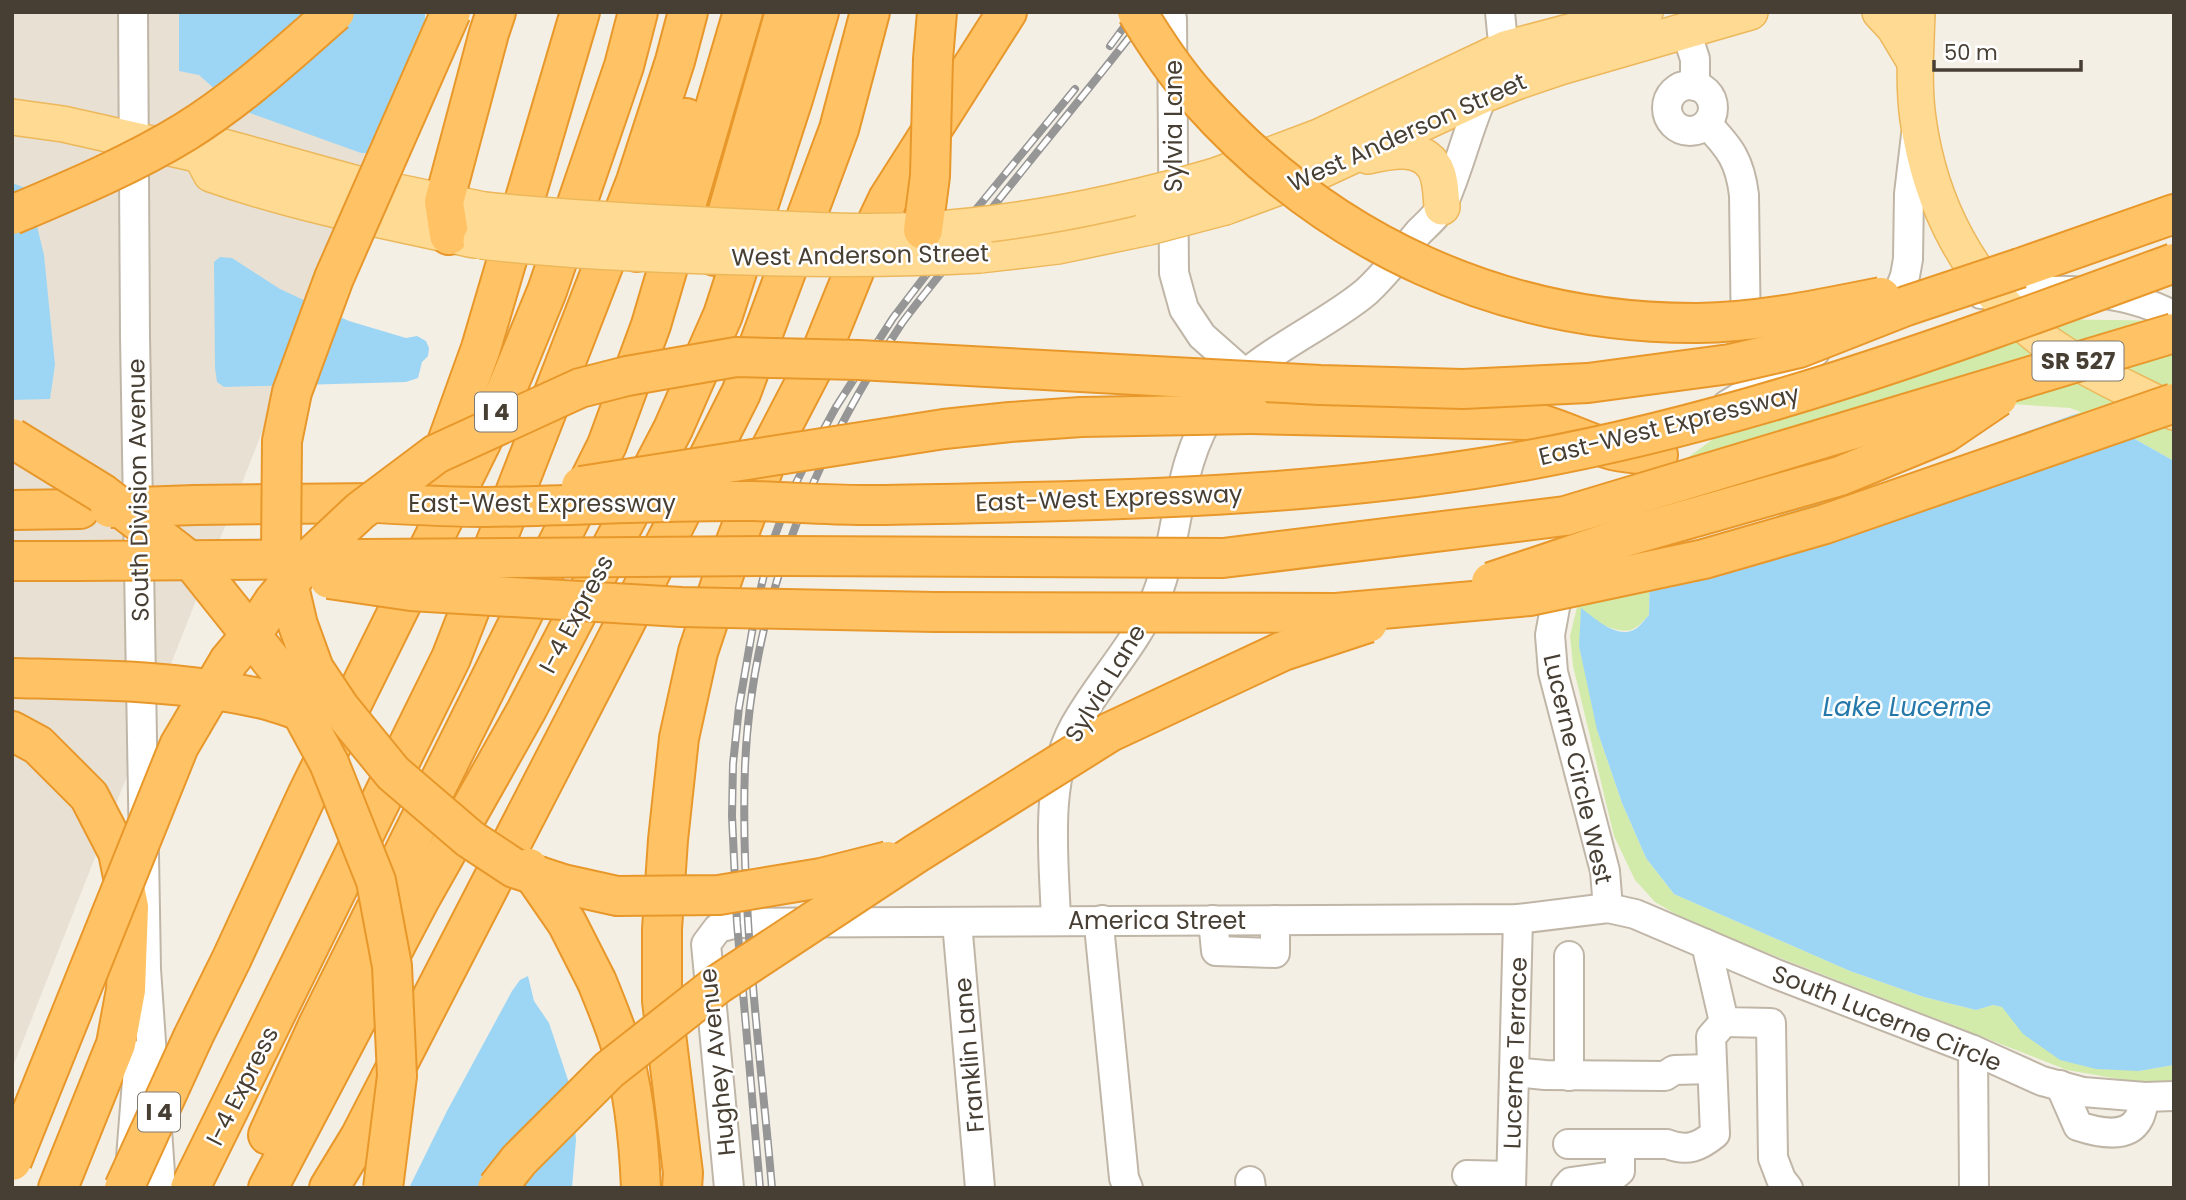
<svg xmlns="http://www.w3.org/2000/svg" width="2186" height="1200" font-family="Poppins,sans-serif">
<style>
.residential{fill:#e8e0d3}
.green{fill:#d2ebab}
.water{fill:#9dd6f5}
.pier{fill:#f4efe5}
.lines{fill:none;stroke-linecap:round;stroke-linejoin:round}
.minor-casing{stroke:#c0b6a7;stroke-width:32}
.major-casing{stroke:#ecb85b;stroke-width:38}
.highway-casing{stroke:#e8982b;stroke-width:42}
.minor{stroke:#fff;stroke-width:28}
.major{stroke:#ffda93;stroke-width:35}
.highway{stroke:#ffc365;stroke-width:38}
.rail-casing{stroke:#969696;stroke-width:8}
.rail{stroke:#fff;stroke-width:5;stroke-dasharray:16;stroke-linecap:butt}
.major-bridge-casing{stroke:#ecb85b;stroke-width:38;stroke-linecap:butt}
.highway-bridge-casing{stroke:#e8982b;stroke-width:42;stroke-linecap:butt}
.major-bridge{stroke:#ffda93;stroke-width:35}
.highway-bridge{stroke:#ffc365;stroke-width:38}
.labels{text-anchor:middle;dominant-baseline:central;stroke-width:5;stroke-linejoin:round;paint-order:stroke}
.shield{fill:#fff;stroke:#7e7971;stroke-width:2}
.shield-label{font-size:23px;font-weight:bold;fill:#473f34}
.street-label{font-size:24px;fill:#473f34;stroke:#fff}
.water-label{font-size:26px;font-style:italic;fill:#2478aa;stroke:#fff}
</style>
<rect width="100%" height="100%" fill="#f4efe5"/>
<polygon class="residential" points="12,12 427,12 12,1069"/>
<path class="green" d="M1994,318L2174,321V461L2124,433L1650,556L1649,615C1633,633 1628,634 1605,626L1597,730L1622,803L1646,858L1674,894L1850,971L1924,997L1976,1010L1993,1005L2002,1007L2010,1016L2139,1071L2174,1065V1083L2136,1082L2067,1070L1691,923L1655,902L1635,880L1614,836L1573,666L1570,636L1579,599L1649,486L1780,390L1847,360L1925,331Z"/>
<g class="water">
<polygon points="179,12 425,12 425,35 382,142 366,153 361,153 236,108 199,75 179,71"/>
<polygon points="12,183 28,189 44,255 55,365 50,399 12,400"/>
<polygon points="220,257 232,258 280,289 349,321 406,338 417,336 426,341 429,348 428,356 422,362 418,378 406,382 224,387 217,382 215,368 214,262"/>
<path d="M2070,411L2124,433L2174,461V1065L2139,1071L2096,1069L2060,1060L2023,1034L2002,1007L1993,1005L1976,1010L1924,997L1850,971L1674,894L1646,858L1622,803L1597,730L1579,646L1581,608C1595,618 1618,641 1637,628C1641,625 1645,619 1649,615L1650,556L1687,495Z"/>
<polygon points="528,976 534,1001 549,1023 572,1092 576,1140 572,1188 409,1188 447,1111 512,991 520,980"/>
</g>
<polygon class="pier" points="1983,402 2070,408 2081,412 1919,471 1750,525 1647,554 1684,493"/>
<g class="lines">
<defs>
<g id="minor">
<polyline points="133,12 135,336 146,969 161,1188"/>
<polyline points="1500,12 1502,33 1511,66"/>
<polyline points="1172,19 1174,273 1184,309 1202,336 1245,374"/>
<polyline points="1686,31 1695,59 1695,86"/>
<circle cx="1690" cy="108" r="23"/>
<path d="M1707,124C1730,148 1740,161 1744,195L1746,340"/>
<path d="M1981,294C2045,290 2115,284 2174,316"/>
<polyline points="1880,317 1896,299 1905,276 1908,259 1909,194 1916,135"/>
<polyline points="1727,405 1815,352"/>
<polyline points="1565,577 1556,602 1550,635 1553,672 1605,871 1608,908"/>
<path d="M1056,920C1054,860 1044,782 1074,727C1098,683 1136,645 1156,597C1181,534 1175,465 1215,407C1248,357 1321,330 1366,292C1385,275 1402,252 1419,232C1427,224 1438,215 1443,204C1459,169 1467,131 1483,95"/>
<polyline points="1102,920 1100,936 1124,1178 1128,1188"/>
<polyline points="1213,920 1216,951 1275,953 1275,920"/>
<polyline points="957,922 980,1188"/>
<polyline points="1706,944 1724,1022 1771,1023 1773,1158 1781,1179 1788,1188"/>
<polyline points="1973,1050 1974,1188"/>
<polyline points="1514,1072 1545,1075 1665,1076 1674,1070 1712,1069"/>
<polyline points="1569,1076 1569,956"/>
<path d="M2060,1085L2078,1126C2096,1132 2128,1140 2139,1118C2142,1113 2143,1103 2145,1097"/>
<path d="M1568,1144H1667C1687,1152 1699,1147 1715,1134L1711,1037L1724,1022"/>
<polyline points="131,1158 139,1055"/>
<polyline points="1467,1175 1511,1176"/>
<polyline points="1250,1181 1251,1188"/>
<polyline points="729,1188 706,944 718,928 737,923 1518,919 1608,908 1635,914 1776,974 1973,1050 2042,1081 2083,1092 2145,1097 2174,1096"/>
<polyline points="1511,1188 1518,919"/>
<polyline points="1566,1188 1571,1182 1614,1176 1620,1171 1620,1144"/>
</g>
<g id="major">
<polyline points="1880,12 1894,27 1915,62"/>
<path d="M1917,12C1916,48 1913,84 1918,119C1930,206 1970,282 2039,337C2078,367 2130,389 2174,412"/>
<polyline points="12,117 63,124 201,155 220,146 354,183 484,210"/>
<path d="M201,155L211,174C296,204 385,221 474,240"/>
<path d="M1368,156C1390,151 1421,144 1435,168C1441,179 1441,195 1442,207"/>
<polyline points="1215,176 1321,136 1505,49 1645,12"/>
<polyline points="1225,207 1309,176 1483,95 1516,82 1560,67 1750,12"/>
<polyline points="980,255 1058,246 1149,227"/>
</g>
<g id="highway">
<polyline points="933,59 937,12"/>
<polyline points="449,235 444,202 489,33 496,12"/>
<polyline points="637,252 657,207 686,118"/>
<polyline points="715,256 785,12"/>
<polyline points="2020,268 2174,214"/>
<path d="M1251,414L1526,420C1555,426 1580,440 1609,449C1625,454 1641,454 1658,455"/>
<polyline points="436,473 481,348 580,12"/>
<polyline points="195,505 376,503"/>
<polyline points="12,510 80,509"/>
<polyline points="12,561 78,561"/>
<polyline points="12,731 38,745 89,796 118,852 129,907 126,990 116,1044 58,1188"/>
<path d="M597,982C605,1002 614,1023 620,1043C634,1090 639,1140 641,1188"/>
<polyline points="193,1037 232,958 308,793 504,396 547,291 624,66 638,12"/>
<polyline points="268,1135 318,1025 607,445 651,325 743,12"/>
<polyline points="190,1188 451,658 636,181 675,61 688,12"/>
<polyline points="268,1188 420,899 526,711 673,429 723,315 793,99 819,12"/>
<polyline points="329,1188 360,1137 623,627 741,393 839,129 870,12"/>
<polyline points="682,1188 683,1173 662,1001 662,929 668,840 679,738 698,652 727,565 772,446 823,348 857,264 888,199 1007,12"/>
</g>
</defs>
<use href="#minor" class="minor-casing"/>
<use href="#major" class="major-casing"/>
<use href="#highway" class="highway-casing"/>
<use href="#minor" class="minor"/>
<use href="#major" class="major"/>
<use href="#highway" class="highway"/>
<defs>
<g id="rail">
<polyline points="1110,46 1135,12"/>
<polyline points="760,1188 737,923 732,816 733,764 739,707 756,609 770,549 790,495 814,447 836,407 893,318 978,207 1075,89"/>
<path d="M772,1188C760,1048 740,906 745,766C752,603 813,457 902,323C921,297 943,272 962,246C1024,167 1088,91 1149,12"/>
</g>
</defs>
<use href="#rail" class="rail-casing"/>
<use href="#rail" class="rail"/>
<defs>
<g id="major-bridge">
<path d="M484,210C563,218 642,222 722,226C789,229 856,234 923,230C1023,224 1119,204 1215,176"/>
<polyline points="1149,227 1225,207"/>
<path d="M481,241C557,250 633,254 709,256C800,259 890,260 980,255"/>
</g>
<g id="highway-bridge">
<polyline points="451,12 334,278 292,392 282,441 281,553 298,625 314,669 340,708 393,773 470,839 514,868 563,884 617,896 719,895 821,878 888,861"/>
<path d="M1137,12C1155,42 1175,72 1198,98C1328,244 1503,324 1698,323C1760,322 1821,309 1881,297"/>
<path d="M12,215C71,190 131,165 185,132C240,98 287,54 335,12"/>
<polyline points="923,230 930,176 933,59"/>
<polyline points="12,438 103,494 195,565 278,669 329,763 376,881 392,966 397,1076 383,1188"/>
<polyline points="581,486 944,429 1010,422 1081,417 1251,414"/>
<path d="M376,503C413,505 449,507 486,507C575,506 664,500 753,501C790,502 826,505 863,505C918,505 974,503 1029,502C1195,498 1360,490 1523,461C1747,421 1961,341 2174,263"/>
<polyline points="110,508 195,505"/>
<polyline points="78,561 781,556 1223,558 1565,516 2174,333"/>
<polyline points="329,579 411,591 681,607 935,612 1336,613 1530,596 1704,559 1825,524 2174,403"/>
<polyline points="1491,582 1625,537 1840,476 1945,433 1998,397"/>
<path d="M12,678C96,680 181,680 263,699C280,703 297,710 314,716"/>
<polyline points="529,868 567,923 597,982"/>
<polyline points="12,1161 179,746 229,661 254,631 274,601 312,556 360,511 436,454 580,388 627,376 736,357 859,360 1320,385 1463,389 1588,383 1730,364 1799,348 1906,306 2020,268"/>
<polyline points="124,1188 193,1037"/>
<polyline points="497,1188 519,1160 609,1070 717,985 917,853 1110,732 1283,651 1368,623"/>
</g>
</defs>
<use href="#major-bridge" class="major-bridge-casing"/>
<use href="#highway-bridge" class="highway-bridge-casing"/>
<use href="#major-bridge" class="major-bridge"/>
<use href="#highway-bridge" class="highway-bridge"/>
</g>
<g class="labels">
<g class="shield">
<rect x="2032.5" y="341.5" width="91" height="39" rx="5"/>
<rect x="475" y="392.5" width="42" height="39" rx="5"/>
<rect x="138" y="1092.5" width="42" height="39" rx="5"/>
</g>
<g class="shield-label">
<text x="2078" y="361">SR 527</text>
<text x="496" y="412">I 4</text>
<text x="159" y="1112">I 4</text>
</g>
<g class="street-label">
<text transform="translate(1173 126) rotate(-90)">Sylvia Lane</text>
<text transform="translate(1407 132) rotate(-24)">West Anderson Street</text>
<text transform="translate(860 255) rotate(-1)">West Anderson Street</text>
<text transform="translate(1669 425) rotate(-14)">East-West Expressway</text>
<text transform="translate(138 490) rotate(-91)">South Division Avenue</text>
<text transform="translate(1109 498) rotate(-2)">East-West Expressway</text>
<text x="542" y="503">East-West Expressway</text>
<text transform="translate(576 614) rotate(-62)">I-4 Express</text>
<text transform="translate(1105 683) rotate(-59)">Sylvia Lane</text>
<text transform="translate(1578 769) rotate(77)">Lucerne Circle West</text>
<text x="1157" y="920">America Street</text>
<text transform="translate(1887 1018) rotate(22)">South Lucerne Circle</text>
<text transform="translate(1515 1053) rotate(-88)">Lucerne Terrace</text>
<text transform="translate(969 1055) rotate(-95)">Franklin Lane</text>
<text transform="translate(717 1062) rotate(-96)">Hughey Avenue</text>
<text transform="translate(242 1086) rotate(-63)">I-4 Express</text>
</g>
<g class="water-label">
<text x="1907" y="707">Lake Lucerne</text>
</g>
</g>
<rect width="2186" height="1200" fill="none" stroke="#473f34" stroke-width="28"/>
<path d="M1934 60v10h147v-10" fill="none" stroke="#473f34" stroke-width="3.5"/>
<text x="1944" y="60" font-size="21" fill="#473f34" stroke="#ffffff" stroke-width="5" paint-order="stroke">50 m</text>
</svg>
